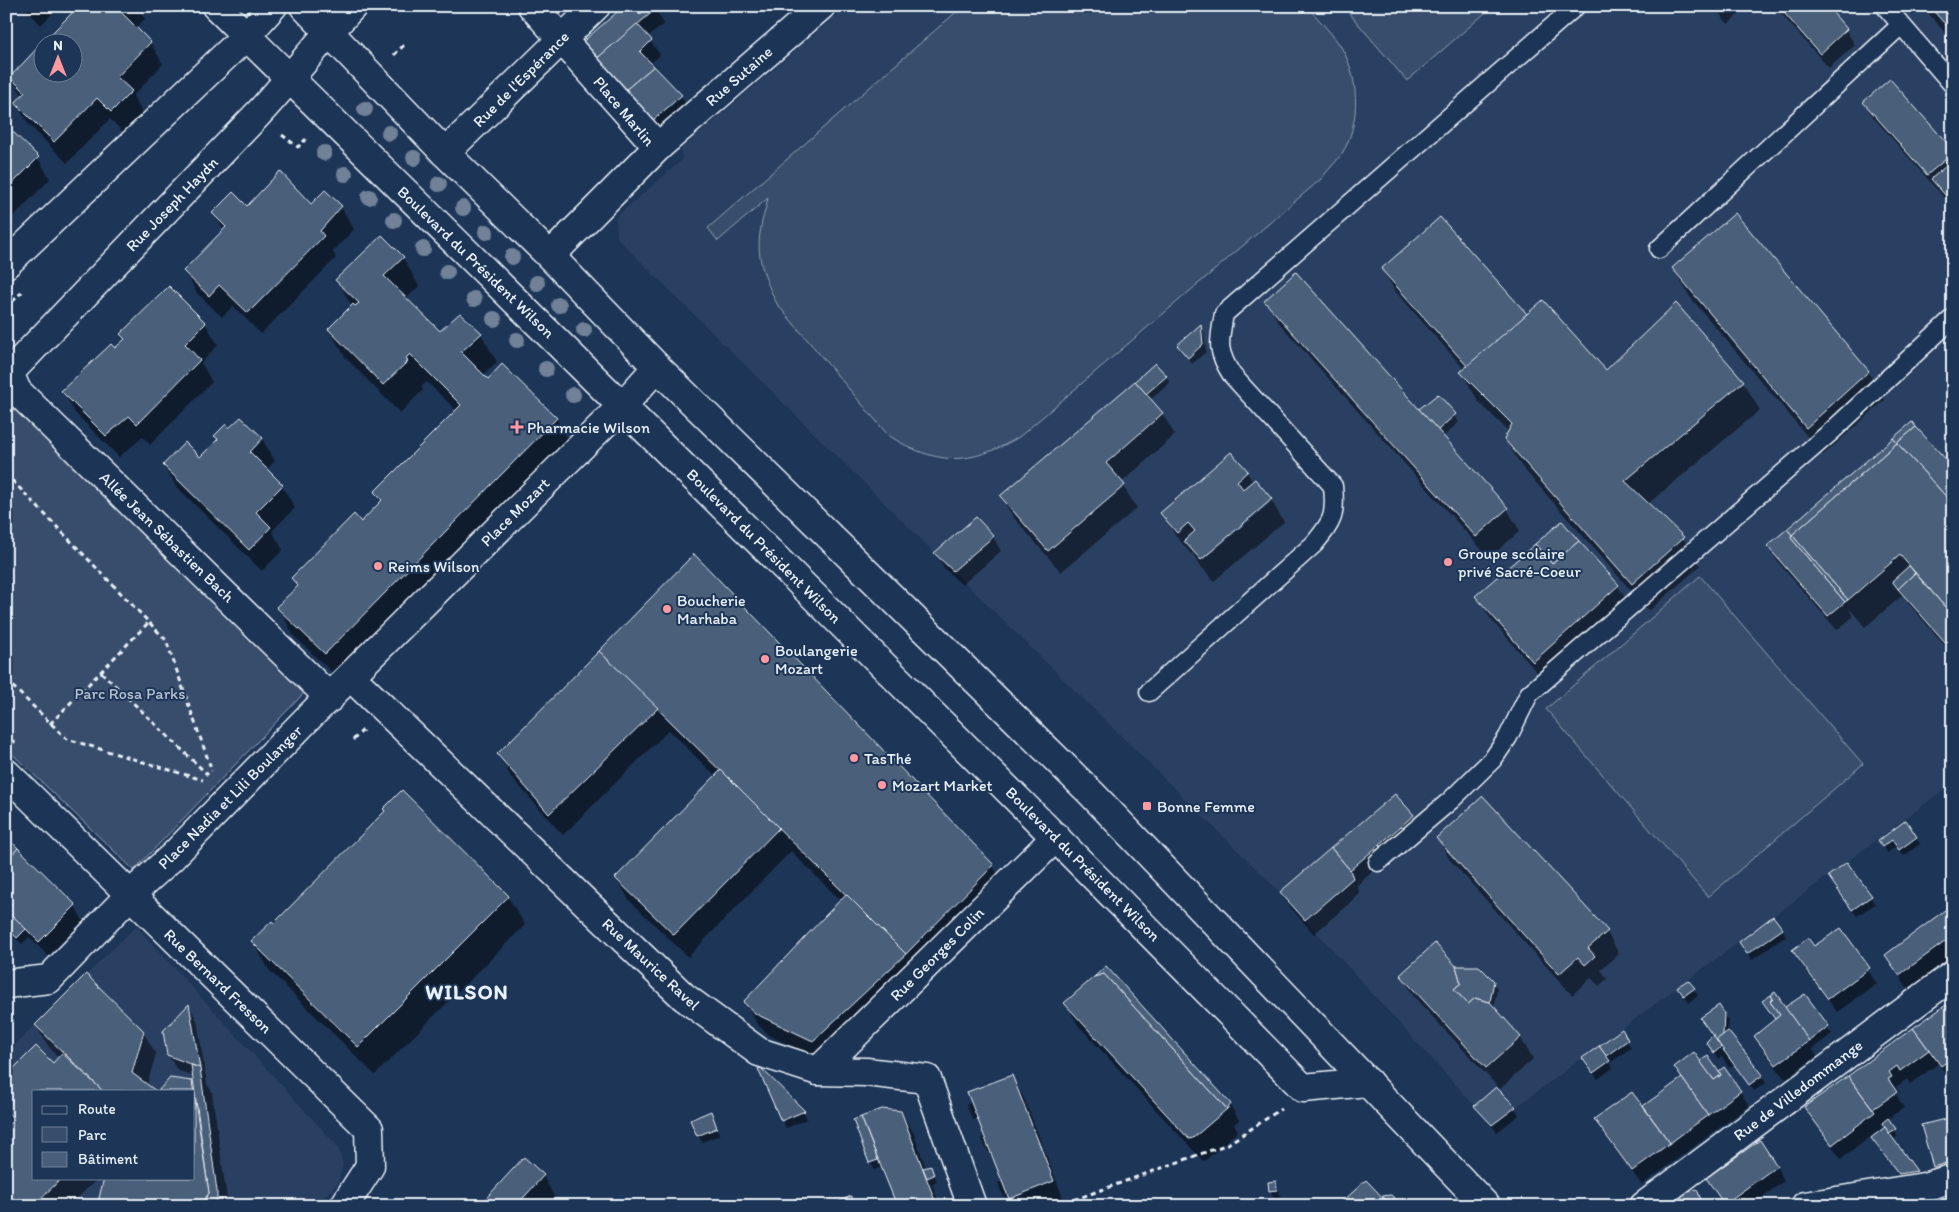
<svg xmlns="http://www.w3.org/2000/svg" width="1959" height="1212" font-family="Itim,sans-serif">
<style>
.built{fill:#2a4162;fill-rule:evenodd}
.green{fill:#374d6c;stroke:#909fb2}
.shadow{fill:#0007;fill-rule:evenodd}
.building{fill:#495e7a;stroke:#e8f1f8}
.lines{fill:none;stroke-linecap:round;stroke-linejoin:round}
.lane-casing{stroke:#e8f1f8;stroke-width:21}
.street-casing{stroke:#e8f1f8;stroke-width:31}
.secondary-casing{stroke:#e8f1f8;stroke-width:31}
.path{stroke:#e8f1f8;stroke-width:3;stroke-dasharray:5 4;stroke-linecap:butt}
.lane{stroke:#1d3557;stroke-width:18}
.street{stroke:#1d3557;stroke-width:28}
.secondary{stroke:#1d3557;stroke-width:28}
.tree{fill:#708198}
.poi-dot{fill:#ff9aa2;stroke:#1d3557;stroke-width:2}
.labels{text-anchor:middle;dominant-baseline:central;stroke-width:4;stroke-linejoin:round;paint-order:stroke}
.street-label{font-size:16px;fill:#e8f1f8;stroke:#1d3557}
.poi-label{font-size:16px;fill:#e8f1f8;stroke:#1d3557;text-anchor:start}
.park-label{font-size:16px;fill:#b3c0ce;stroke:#1d3557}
.district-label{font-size:21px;font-weight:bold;letter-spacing:1px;fill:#e8f1f8;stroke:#1d3557}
</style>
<rect width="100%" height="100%" fill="#1d3557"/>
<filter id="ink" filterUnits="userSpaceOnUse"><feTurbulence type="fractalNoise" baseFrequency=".02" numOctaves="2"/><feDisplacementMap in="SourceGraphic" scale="10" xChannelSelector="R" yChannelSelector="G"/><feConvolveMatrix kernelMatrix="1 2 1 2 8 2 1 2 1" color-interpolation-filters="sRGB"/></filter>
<g filter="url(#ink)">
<g class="built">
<polygon points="847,6 1953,6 1953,783 1492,1125 1280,892 953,571 617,238 616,217 682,160 681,149"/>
<path d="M136,926L338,1147L343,1164L338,1183L315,1206H6V1054ZM34,1091H194V1178H34Z"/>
</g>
<g class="green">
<path d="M963,6H1307C1317,18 1328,29 1337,41C1360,72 1362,123 1341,155C1335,163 1327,171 1321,179L1019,437C970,466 936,466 888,435L777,304C766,281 756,259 760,233C761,221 766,210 768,198L718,241L708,228Z"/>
<polygon points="1343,6 1493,6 1407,81"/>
<polygon points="6,401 307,690 134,870 6,748"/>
<polygon points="1700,576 1863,764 1708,897 1546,709"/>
</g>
<g class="shadow">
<polygon points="23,6 60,6 41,25"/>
<polygon points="80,6 137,6 145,19 135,28 150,42 163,64 133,96 143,114 124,133 110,119 67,163 29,125 16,103 23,96 11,77 42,45 42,72 72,72 72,42 45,42"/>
<polygon points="792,6 810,6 800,15"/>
<polygon points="1713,6 1748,6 1728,24"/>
<polygon points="1774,6 1825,6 1846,30 1855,45 1829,68"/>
<polygon points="1922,6 1953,6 1953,42"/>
<polygon points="655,9 664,24 648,37 660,55 650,64 681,96 689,110 660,136 581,45"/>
<polygon points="1864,102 1953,152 1953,208 1873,117"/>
<polygon points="6,127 38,158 50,179 6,224"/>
<polygon points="325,191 341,207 354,229 333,252 336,258 261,334 233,306 222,317 197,293 185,271 224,231 214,213 247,208 311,205"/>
<polygon points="1735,215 1868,372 1885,400 1823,455 1690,297 1673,268"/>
<polygon points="403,258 419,286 406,299 440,333 460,314 481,334 497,362 483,375 488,380 556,418 572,447 342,682 294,636 278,607 297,588 292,579 361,523 382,503 376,492 457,411 427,382 421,387 423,390 400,413 346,358 329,330 352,307 337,280"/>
<polygon points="1382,269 1526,316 1606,371 1743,382 1760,410 1648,504 1683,538 1700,566 1649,611 1522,467 1505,439 1509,432 1478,401 1462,373 1465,370 1395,291"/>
<polygon points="1266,301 1419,411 1438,396 1459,422 1443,437 1507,509 1520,531 1489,558 1279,323"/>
<polygon points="205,323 218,345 201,363 212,382 150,445 143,437 119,457 75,413 63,391 115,350 125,340 122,335"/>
<polygon points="1201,326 1204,332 1206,352 1192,364 1178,345"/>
<polygon points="1166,376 1170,383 1150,400 1162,413 1175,435 1121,483 1137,508 1061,572 1014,518 1001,497"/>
<polygon points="241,418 262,439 275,461 266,470 282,486 295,508 272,531 283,550 262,571 177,487 164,465 200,458 219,441 216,436 229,429"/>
<polygon points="1953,469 1953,655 1908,603 1903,595 1865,627 1849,608 1853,617 1837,630 1777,561 1768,546"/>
<path d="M1247,472L1253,482L1255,481L1271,500L1284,522L1214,581L1198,563L1192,552L1191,554L1175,535L1162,513ZM1270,500V503L1204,559L1202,557Z"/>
<polygon points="993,537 1001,551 962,585 944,568 936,553"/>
<polygon points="1578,541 1618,586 1631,608 1546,683 1490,618 1477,596"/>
<polygon points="694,556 993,866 1009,894 826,1062 770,1036 757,1024 745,1002 841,901 791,851 688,957 629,900 617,878 716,777 669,730 563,835 511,777 499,755"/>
<polygon points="1412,816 1421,831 1357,885 1360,894 1314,934 1290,907 1282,892"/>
<polygon points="1916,837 1920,844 1904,856 1896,846 1887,853 1879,841"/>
<polygon points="6,838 75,906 83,921 48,956 29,937 22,944 6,929 6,911 10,907 6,900 6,889 10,885 6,881"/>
<polygon points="1437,838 1607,932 1619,954 1601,970 1607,979 1599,986 1591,978 1572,995 1450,860"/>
<polygon points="1846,863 1875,904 1857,916 1833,883"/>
<polygon points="508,897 525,925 375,1075 269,970 253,941 274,925"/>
<polygon points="1953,906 1953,956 1908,989 1886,955"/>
<polygon points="1782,929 1786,936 1752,960 1744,949"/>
<polygon points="1840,929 1877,984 1837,1012 1802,965 1793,950 1814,948"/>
<polygon points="1106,967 1230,1105 1239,1120 1234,1124 1238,1131 1206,1160 1203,1161 1078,1025 1066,1003"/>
<polygon points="1456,967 1493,982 1497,989 1494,1008 1520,1037 1533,1059 1500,1089 1414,997 1402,975"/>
<polygon points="1688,981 1698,996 1689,1003 1679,988"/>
<polygon points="1805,996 1832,1034 1812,1049 1817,1056 1785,1079 1764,1051 1755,1036 1776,1020 1768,1008 1785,1009"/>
<polygon points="1953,1000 1953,1081 1938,1064 1910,1084 1907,1079 1896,1087 1899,1092 1896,1094 1904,1108 1887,1119 1898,1136 1893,1140 1919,1178 1904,1181 1877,1145 1886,1128 1883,1122 1880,1124 1882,1128 1841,1159 1806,1108"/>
<polygon points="189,1006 197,1020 207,1084 212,1092 228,1206 99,1206 194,1178 194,1091 160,1091 170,1079 194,1082 193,1076 177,1070 168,1055"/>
<path d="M1723,1014L1728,1021L1727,1032L1766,1083L1754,1091L1734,1064L1729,1068L1722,1056L1719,1059L1711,1049L1714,1036ZM1719,1041L1725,1052H1723L1717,1042Z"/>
<polygon points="36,1026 143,1032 156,1054 147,1085 154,1091 34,1091 34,1178 98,1178 69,1206 6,1206 11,1124 6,1120 6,1078 53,1065 59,1058 49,1047"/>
<polygon points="1621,1031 1631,1048 1610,1063 1613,1068 1598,1079 1583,1059"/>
<polygon points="1703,1067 1740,1091 1749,1106 1642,1185 1604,1134 1596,1120 1643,1108 1682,1079"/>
<polygon points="760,1070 804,1112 807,1119 786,1128"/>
<polygon points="1011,1076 1024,1098 1065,1203 1059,1206 1015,1206 1010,1196 1005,1198 1001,1191 998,1183 1001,1182 1004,1186 992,1152 989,1153 981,1138 986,1136 978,1118 973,1120 966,1105"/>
<polygon points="1496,1089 1515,1108 1519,1115 1497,1132 1476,1107"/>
<polygon points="883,1110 901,1112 914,1134 926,1169 930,1167 934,1174 937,1182 932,1184 940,1206 898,1206 884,1166 874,1170 855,1121"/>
<polygon points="710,1112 720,1135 702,1142 698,1135"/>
<polygon points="1953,1119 1953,1178 1943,1181 1934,1166"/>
<polygon points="1776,1166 1784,1181 1750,1206 1725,1206 1708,1179"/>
<polygon points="543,1176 555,1198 548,1206 480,1206"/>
<polygon points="1275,1183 1281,1197 1274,1198 1270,1191"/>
<polygon points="1697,1191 1704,1206 1686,1206 1683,1196"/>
</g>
<g class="building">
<polygon points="79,6 123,6 119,10 151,42 117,77 132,91 111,112 97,98 54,142 15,103 25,92 10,77 42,43 42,72 72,72 72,42 43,42"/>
<polygon points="624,6 633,6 640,14 650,6 654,6 656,9 594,61 579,45"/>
<polygon points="633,6 650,6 640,14"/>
<polygon points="1778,6 1827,6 1847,29 1820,54"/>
<polygon points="1929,6 1953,6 1953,33"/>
<polygon points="637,24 652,40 640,52 654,66 623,92 594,61"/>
<polygon points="654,66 682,95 651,122 623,92"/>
<polygon points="1890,79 1953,150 1953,153 1927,175 1863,102"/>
<polygon points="6,125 39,157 6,190"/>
<polygon points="1953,160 1953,204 1931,179"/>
<polygon points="280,171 311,204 325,190 342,206 320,231 324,236 248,313 219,285 209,296 183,271 226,227 212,213 233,192 247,206"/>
<polygon points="1735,213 1869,371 1806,428 1672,268"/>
<polygon points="1440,217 1527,314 1468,367 1381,269"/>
<polygon points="382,235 404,257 384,276 440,331 460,313 482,333 461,352 488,379 502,364 557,418 325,654 276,607 298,586 291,578 354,514 361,522 382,500 374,492 461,405 410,354 406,358 408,361 383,385 328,329 353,304 355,306 359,303 335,280"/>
<polygon points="1296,272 1508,508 1476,537 1264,301"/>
<polygon points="169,286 206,323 185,344 200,360 137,424 129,416 106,436 61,391 111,344 115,348 125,339 120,334"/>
<polygon points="1543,300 1606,370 1676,303 1744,381 1625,481 1684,537 1632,584 1504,439 1512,424 1460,372"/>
<polygon points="1201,324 1203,344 1188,358 1177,345"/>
<polygon points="1155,363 1167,376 1146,394 1135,381"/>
<polygon points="1135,381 1163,413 1106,463 1125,485 1048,551 1000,496"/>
<polygon points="1438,394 1456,414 1438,430 1419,409"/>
<polygon points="241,417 263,438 250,452 283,485 256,512 271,527 249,550 163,465 185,442 200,457 218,439 214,436 226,424 229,428"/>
<polygon points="1912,422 1916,427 1897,443 1893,438"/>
<polygon points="1916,427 1953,467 1953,504 1897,443"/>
<polygon points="1893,438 1897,443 1792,535 1787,529"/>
<polygon points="1897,443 1953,504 1953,616 1900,555 1848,600 1792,535"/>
<polygon points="1231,452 1248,471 1237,481 1243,489 1255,479 1272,499 1201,560 1184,541 1195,531 1188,523 1177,533 1160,513"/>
<polygon points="976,517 994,536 953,571 934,553"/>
<polygon points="1562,521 1579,541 1552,564 1535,544"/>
<polygon points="1787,529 1792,535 1791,538 1845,602 1828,616 1767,546"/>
<polygon points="1792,535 1848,600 1845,602 1791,538"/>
<polygon points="1579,541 1619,585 1533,662 1475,596 1535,544 1552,564"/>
<polygon points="694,554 994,865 906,954 599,651"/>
<polygon points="1909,566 1915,573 1898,589 1892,581"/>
<polygon points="1915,573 1953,616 1953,651 1898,589"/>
<polygon points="599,651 658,708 549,814 497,754"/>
<polygon points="721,770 779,828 674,935 615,878"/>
<polygon points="402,790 509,896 358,1047 251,941 272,921 274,923 385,811 383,809"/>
<polygon points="1395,794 1414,815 1350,870 1331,848"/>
<polygon points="1483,796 1608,931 1588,948 1595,956 1585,965 1578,957 1559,974 1436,838"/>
<polygon points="1906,820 1917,837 1899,850 1892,840 1882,847 1878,841"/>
<polygon points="6,837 18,848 6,861"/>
<polygon points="18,848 76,905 39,942 6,909 12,904 6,898 6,887 11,882 6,877 6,861"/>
<polygon points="1331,848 1350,870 1353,878 1305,920 1280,892"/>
<polygon points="1847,862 1872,896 1852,910 1828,876"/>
<polygon points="846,894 906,954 813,1041 756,1014 743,1002"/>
<polygon points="1953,904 1953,936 1899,975 1885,955"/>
<polygon points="6,909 26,929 17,938 6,927"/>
<polygon points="1773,916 1783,929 1747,954 1739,942"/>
<polygon points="1841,928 1870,968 1828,999 1792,950 1808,938 1814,946"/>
<polygon points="1435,943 1456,966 1461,983 1454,989 1468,1004 1475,998 1490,1002 1521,1037 1486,1068 1400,975"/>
<polygon points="1106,966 1231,1104 1227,1109 1104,974 1094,977"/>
<polygon points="1456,966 1479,966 1494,981 1490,1002 1475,998 1468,1004 1454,989 1461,983"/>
<polygon points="86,974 144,1031 132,1073 156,1091 103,1091 35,1025"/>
<polygon points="1104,974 1227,1109 1193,1138 1189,1139 1064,1003 1094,977"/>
<polygon points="1688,980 1695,988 1684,996 1677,987"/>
<polygon points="1775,992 1809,1041 1776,1065 1754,1036 1780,1015 1770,1002 1773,999 1771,995"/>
<polygon points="1805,994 1829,1026 1809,1041 1785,1007"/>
<polygon points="1771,995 1773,999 1770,1002 1780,1015 1775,1019 1762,1001"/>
<polygon points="189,1004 200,1068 167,1055 163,1031"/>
<polygon points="1719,1005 1724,1013 1723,1035 1716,1040 1700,1018"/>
<polygon points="1946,1005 1953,1014 1953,1057 1941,1066 1913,1028"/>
<polygon points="1913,1028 1929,1050 1900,1071 1897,1066 1889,1072 1892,1077 1888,1079 1897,1092 1873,1109 1848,1076"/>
<polygon points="1622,1029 1628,1040 1606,1056 1599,1046"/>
<polygon points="1728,1031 1763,1075 1749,1085 1716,1040"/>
<polygon points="1713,1035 1721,1047 1714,1053 1706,1042"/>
<polygon points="36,1046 53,1063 62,1053 103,1091 34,1091 34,1178 62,1178 33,1206 6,1206 6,1127 14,1119 6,1111 6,1076"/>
<polygon points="1599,1046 1610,1061 1593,1073 1582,1058"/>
<polygon points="1694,1052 1714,1080 1721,1075 1719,1071 1724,1067 1741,1091 1708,1115 1674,1067"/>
<polygon points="1708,1056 1721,1075 1714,1080 1700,1061"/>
<polygon points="191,1065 200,1068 217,1191 217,1206 200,1206 209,1193"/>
<polygon points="761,1068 805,1111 781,1121 758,1069"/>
<polygon points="1012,1075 1054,1181 1009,1199 967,1092"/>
<polygon points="1848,1076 1875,1112 1832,1145 1804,1107"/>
<polygon points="170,1078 192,1081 209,1193 200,1206 97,1206 104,1178 194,1178 194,1091 158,1091"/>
<polygon points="1682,1078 1708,1115 1670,1143 1643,1106"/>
<polygon points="1496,1087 1516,1107 1492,1125 1474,1106"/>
<polygon points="1632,1092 1670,1143 1632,1171 1594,1119"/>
<polygon points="882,1109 901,1111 937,1206 897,1206 861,1117"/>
<polygon points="711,1111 717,1128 697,1136 690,1120"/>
<polygon points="861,1117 878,1160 869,1163 853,1120"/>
<polygon points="1953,1117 1953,1161 1933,1167 1921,1125"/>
<polygon points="1888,1118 1896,1129 1889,1133 1882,1123"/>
<polygon points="1885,1127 1889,1133 1917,1171 1899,1174 1871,1138"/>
<polygon points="1760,1140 1777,1166 1730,1200 1722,1201 1706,1178"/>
<polygon points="524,1157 544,1175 516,1206 479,1206"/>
<polygon points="931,1166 934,1175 927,1178 923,1168"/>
<polygon points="1366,1180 1391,1206 1330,1206 1341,1203"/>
<polygon points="1276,1181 1277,1190 1269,1191 1268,1182"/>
<polygon points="1697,1189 1701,1200 1685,1206 1681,1195"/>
<polygon points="1391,1195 1402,1206 1391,1206 1382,1196"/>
<polygon points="851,1196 855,1206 829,1206"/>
</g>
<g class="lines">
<defs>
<g id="lane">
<polyline points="1885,6 1953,85"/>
<polyline points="1659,249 1901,25"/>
<path d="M1149,692L1314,544C1333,521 1336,516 1333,486L1232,375C1216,350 1219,342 1224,314L1576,6"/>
<polyline points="1378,862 1451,800 1493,759 1508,737 1529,694 1833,430 1953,318"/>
</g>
<g id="street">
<path d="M216,6C581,365 945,723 1303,1088L1368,1082"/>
<polyline points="532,6 658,147"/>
<polyline points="445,153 596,6"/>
<polyline points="550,256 658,147 821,6"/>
<polyline points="6,264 246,36 273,6"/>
<polyline points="351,677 684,997 759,1052 818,1071 866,1072 927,1079 972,1206"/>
<path d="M330,698L17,391L9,373L257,115C290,80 319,41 353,6"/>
<polyline points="6,773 369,1129 370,1166 344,1206"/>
<polyline points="6,984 49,979 130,895 172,857 307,719 623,405 657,367"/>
<polyline points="818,1071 1056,837"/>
<polyline points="1644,1206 1953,975"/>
<polyline points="1805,1206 1924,1187 1953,1178"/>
</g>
<polyline id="secondary" points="304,6 445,153 550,256 657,367 1092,794 1486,1206"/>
</defs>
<use href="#lane" class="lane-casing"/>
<use href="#street" class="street-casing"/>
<use href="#secondary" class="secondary-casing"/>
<g class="path">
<polyline points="394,55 406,43"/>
<polyline points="282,135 298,147 306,139"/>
<polyline points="6,308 22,292"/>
<polyline points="6,474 166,640 212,771"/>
<polyline points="101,672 208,775"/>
<polyline points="6,680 67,739 203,780"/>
<polyline points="50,724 149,622"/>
<polyline points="6,734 15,743"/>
<polyline points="353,740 363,730"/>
<polyline points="1057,1206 1228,1144 1281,1109"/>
</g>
<use href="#lane" class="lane"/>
<use href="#street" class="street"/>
<use href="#secondary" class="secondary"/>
</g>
<g class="tree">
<circle cx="365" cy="109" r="8"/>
<circle cx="389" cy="133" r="8"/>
<circle cx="324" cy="153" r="8"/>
<circle cx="414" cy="158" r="8"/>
<circle cx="345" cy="174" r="8"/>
<circle cx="439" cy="184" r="8"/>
<circle cx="369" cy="197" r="8"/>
<circle cx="463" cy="208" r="8"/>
<circle cx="394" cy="220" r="8"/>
<circle cx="486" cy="232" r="8"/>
<circle cx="423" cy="249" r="8"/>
<circle cx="512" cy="257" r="8"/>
<circle cx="447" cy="272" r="8"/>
<circle cx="537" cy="283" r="8"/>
<circle cx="474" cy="299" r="8"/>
<circle cx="559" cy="305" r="8"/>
<circle cx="494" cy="319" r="8"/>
<circle cx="584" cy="330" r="8"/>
<circle cx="517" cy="340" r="8"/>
<circle cx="546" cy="369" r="8"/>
<circle cx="573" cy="395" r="8"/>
</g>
</g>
<g class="poi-dot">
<path d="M514.5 419.5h5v5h5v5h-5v5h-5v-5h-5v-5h5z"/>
<circle cx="1448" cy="562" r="5"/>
<circle cx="378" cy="566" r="5"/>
<circle cx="667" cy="609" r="5"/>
<circle cx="765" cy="659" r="5"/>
<circle cx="854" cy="758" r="5"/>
<circle cx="882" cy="785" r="5"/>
<rect x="1142" y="801" width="10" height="10" rx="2.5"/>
</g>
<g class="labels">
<g class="street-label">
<text transform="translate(739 76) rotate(-41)">Rue Sutaine</text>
<text transform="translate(521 79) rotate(-45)">Rue de l'Espérance</text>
<text transform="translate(624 111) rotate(50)">Place Marlin</text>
<text transform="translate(172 204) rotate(-46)">Rue Joseph Haydn</text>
<text transform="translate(476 262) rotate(44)">Boulevard du Président Wilson</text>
<text transform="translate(515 512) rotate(-45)">Place Mozart</text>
<text transform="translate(167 537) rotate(44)">Allée Jean Sébastien Bach</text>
<text transform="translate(764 546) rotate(45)">Boulevard du Président Wilson</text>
<text transform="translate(230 797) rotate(-45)">Place Nadia et Lili Boulanger</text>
<text transform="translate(1083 864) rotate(45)">Boulevard du Président Wilson</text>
<text transform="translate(937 954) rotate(-45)">Rue Georges Colin</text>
<text transform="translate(651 964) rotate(43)">Rue Maurice Ravel</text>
<text transform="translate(218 981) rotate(44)">Rue Bernard Fresson</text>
<text transform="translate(1798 1090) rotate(-37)">Rue de Villedommange</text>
</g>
<g class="poi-label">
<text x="527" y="427">Pharmacie Wilson</text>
<text x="1458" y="553">Groupe scolaire<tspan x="1458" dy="18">privé Sacré-Coeur</tspan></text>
<text x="388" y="566">Reims Wilson</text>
<text x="677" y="600">Boucherie<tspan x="677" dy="18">Marhaba</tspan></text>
<text x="775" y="650">Boulangerie<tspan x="775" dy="18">Mozart</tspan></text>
<text x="864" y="758">TasThé</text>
<text x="892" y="785">Mozart Market</text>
<text x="1157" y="806">Bonne Femme</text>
</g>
<g class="park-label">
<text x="130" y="693">Parc Rosa Parks</text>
</g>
<g class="district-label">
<text x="467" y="991">WILSON</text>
</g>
</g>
<rect width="1959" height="1212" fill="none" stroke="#1d3557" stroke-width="25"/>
<rect x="12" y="12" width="1934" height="1187" fill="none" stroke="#e8f1f8" stroke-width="2" filter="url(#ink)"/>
<rect x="32" y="1090" width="162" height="90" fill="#1d3557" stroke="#6e8097"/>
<rect x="42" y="1106" width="25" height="8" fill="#1d3557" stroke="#6e8097"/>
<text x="78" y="1114" font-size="15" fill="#e8f1f8">Route</text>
<rect x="42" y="1127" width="25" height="15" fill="#374d6c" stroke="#6e8097"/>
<text x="78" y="1140" font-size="15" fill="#e8f1f8">Parc</text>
<rect x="42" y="1152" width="25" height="15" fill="#495e7a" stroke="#6e8097"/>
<text x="78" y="1164" font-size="15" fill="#e8f1f8">Bâtiment</text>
<g transform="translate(58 58)"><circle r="24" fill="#1d3557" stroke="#6e8097"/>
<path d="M0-4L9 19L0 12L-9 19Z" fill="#ff9aa2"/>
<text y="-8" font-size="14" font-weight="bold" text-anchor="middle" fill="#e8f1f8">N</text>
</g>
</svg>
